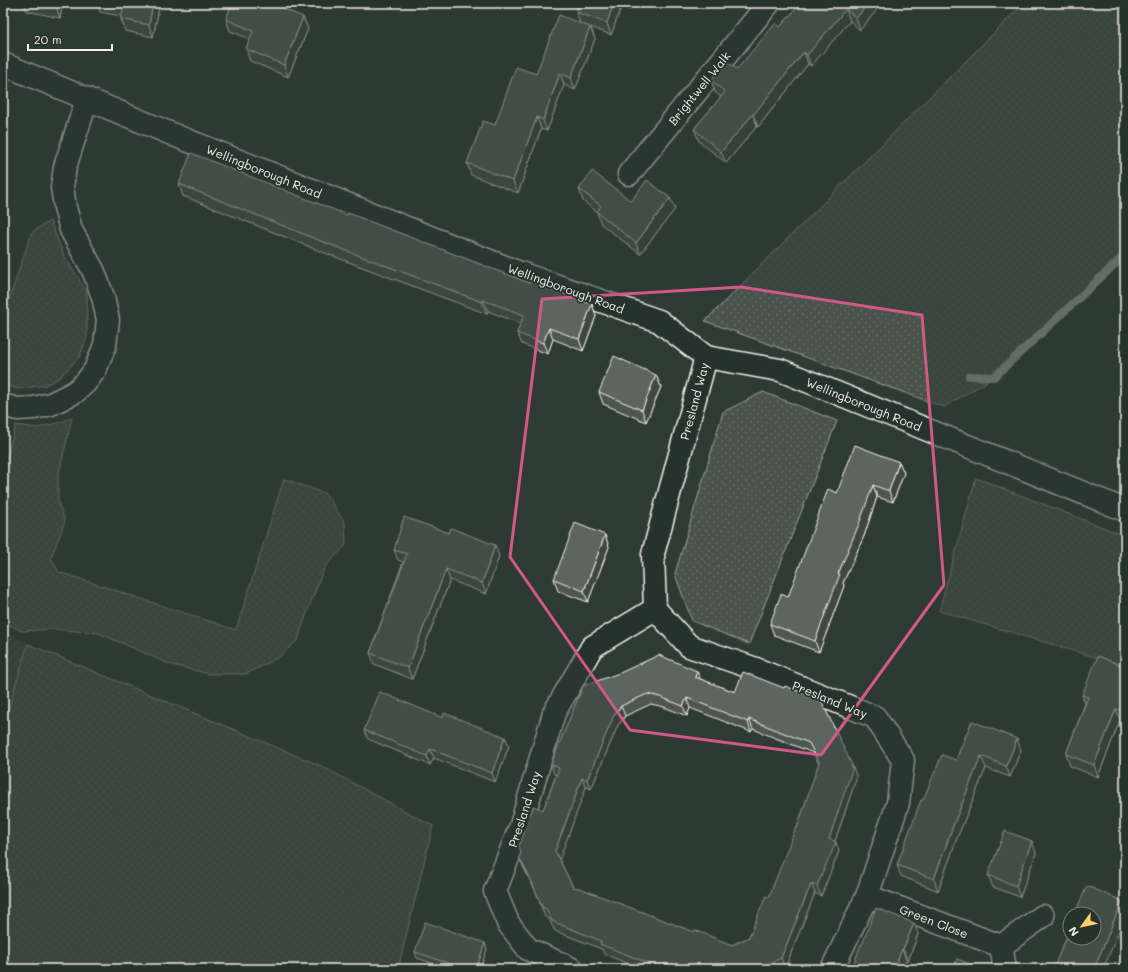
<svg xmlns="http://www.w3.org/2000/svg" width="1128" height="972" font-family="Mali,sans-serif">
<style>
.industrial{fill:url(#industrial-furrows)}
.grass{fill:url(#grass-dots);stroke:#9ea29a}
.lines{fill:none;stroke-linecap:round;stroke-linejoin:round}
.stream{stroke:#a4a8a0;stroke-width:8}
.street-casing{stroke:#f4f1e8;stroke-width:25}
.secondary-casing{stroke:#f4f1e8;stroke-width:25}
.street{stroke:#26332d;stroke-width:22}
.secondary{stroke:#26332d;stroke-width:22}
.wall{fill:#4f5751;stroke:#f4f1e8;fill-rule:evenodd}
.shaded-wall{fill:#404742;stroke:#f4f1e8}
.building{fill:#5c655e;stroke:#f4f1e8;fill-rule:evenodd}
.marked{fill:none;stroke:#d15985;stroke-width:3;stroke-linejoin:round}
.labels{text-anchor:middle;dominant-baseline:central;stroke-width:3.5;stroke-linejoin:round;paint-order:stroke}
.street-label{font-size:12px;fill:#f4f1e8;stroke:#26332d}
</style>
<defs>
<pattern id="industrial-furrows" width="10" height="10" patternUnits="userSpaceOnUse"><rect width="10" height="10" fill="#3c4841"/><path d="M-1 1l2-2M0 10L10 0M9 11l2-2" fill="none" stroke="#59635c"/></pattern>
<pattern id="grass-dots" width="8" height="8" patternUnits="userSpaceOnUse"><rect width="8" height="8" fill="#48524c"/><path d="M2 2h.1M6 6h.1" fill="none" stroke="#636b66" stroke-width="1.8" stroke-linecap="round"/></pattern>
</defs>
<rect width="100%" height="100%" fill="#2e3b34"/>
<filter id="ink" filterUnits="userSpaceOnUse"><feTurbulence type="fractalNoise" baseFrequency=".025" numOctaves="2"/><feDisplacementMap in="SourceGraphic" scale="8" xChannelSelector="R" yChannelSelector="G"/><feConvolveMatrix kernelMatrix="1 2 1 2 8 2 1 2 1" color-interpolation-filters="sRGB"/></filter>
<g filter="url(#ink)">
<polygon class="industrial" points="3,630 28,644 3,727"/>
<g class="grass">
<polygon points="1024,3 1125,3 1125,255 994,377 944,407 705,321"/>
<polygon points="50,221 64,256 87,292 87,337 80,356 60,377 46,385 17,389 3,384 3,317 32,232"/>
<polygon points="763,392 837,421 749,644 692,621 675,574 723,412"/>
<polygon points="72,417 58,477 58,502 65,521 51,558 59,572 236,630 284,479 326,494 345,523 346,545 324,568 302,626 298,640 279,657 246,674 209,674 169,664 99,633 54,629 22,631 3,622 3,469 16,425 37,428 62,422"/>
<polygon points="976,478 1125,536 1125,666 939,611"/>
<polygon points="28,644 319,765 433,826 398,969 3,969 3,727"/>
</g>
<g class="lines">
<polyline class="stream" points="969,376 994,377 1125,255"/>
<defs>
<g id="street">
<polyline points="629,174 769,3"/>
<polyline points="3,405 17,409 34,408 51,404 75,392 86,382 95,370 105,345 108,320 103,297 94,272 71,230 65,207 62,187 65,167 87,99"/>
<polyline points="655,609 689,646 756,669 875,717 903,760 898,803 867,896 832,969"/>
<polyline points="867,896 1001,946 1005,969"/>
<polyline points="1001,946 1043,916"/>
<polyline points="572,969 528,949 508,923 495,891 521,825 554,713 592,647 655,609 653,554 706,357"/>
</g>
<polyline id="secondary" points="3,64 174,135 520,273 659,321 706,357 780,370 1125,510"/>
</defs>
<use href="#street" class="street-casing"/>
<use href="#secondary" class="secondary-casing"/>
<use href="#street" class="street"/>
<use href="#secondary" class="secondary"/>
</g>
<g class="wall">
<polygon points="24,3 63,3 60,18 27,11"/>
<polygon points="97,3 160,3 153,37 125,31 121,19 121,16 100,12"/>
<polygon points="579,3 632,3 630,10 621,7 611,35 591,27 595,39 575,90 564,85 547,131 541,129 518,193 471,175 467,163 495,125 536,74 580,23 576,12"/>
<polygon points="801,3 881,3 881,5 860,30 850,21 811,66 808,64 758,127 757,126 726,163 699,141 694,129 721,97 715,92 711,80 737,69 780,27"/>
<polygon points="303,17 308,29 288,77 250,61 246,49 250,39 230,31 226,19"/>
<polygon points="179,184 347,215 529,283 592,304 596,316 583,351 553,339 548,354 522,344 517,333 521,324 488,311 487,314 330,255 183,196"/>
<polygon points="579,189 631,201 675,209 640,254 601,224 597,212 583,201"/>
<polygon points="656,375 661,387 646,422 603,404 599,392"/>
<polygon points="899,462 904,473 893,502 877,497 864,536 843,583 844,586 819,652 774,635 770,624 788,597 837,493"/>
<polygon points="605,535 609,547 588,602 558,591 554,579"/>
<polygon points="394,550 499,556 486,594 450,580 412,679 374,664 370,653 403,562 398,560"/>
<polygon points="1125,667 1124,722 1120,720 1098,777 1070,766 1066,754 1085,704 1082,695"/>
<path d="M697,671L700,679L735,692L856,775V779L835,841L839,851L821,896L815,893L785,968L783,969H642L604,954L602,949L555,931L549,919L545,917L536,892L523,867L519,857L543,810L556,775L554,774L551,764L583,686ZM651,704L664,707L687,716L690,708L751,732L753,729L813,753L819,764L797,828L769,897L749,937L732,945L694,932L573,887L559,859L586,787L591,789L618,725L625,716Z"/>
<polygon points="443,718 505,737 509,746 495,782 434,758 430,765 368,739 364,730"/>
<polygon points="972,721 1021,750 1010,777 986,768 957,838 938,891 901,876 897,865 923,800 956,760"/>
<polygon points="1036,853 1020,897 993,887 988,875"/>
<polygon points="918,934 908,961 862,945"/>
<polygon points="487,949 480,969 450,969 417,958 415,952"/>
</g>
<g class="shaded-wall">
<polygon points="56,3 63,3 60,18 56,6"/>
<polygon points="153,3 160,3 153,37 149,25"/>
<polygon points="614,3 620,3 621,7 611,35 607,23"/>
<polygon points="627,3 632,3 630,10"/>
<polygon points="869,3 881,3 881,5 860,30 856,18"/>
<polygon points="846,9 850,21 811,66 807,55"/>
<polygon points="303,17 308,29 288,77 284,65"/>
<polygon points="590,27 595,39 575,90 571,78"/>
<polygon points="804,52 808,64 758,127 753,115"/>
<polygon points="560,73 564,85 547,131 543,120"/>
<polygon points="753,114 757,126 726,163 721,152"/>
<polygon points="537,117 541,129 518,193 513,181"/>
<polygon points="670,198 675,209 640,254 636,243"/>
<polygon points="483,300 488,311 487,314 482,302"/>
<polygon points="592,304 596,316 583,351 579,339"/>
<polygon points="549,328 553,339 548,354 543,343"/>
<polygon points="656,375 661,387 646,422 642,410"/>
<polygon points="899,462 904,473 893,502 889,491"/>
<polygon points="873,485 877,497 864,536 843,583 844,586 819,652 815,641 838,574"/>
<polygon points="605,535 609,547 588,602 584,591"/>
<polygon points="495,545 499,556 486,594 482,583"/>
<polygon points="446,569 450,580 412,679 408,668"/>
<polygon points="697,671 701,681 695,677"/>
<polygon points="1125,697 1125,719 1124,722 1120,710"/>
<polygon points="687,698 690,708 687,716 683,706"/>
<polygon points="621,706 625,716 618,725 591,789 587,780 614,715"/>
<polygon points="1116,709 1120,720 1098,777 1094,765"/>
<polygon points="749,719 753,729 751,732 748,722"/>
<polygon points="505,737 509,746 495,782 492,773"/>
<polygon points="1017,739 1021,750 1010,777 1006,766"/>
<polygon points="430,749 434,758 430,765 427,756"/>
<polygon points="981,756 986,768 957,838 938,891 934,879 953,826"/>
<polygon points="852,765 856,775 856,779 833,847 836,842 839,851 821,896 817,886 829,839"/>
<polygon points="582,778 586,787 559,861 555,851"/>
<polygon points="1032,841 1036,853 1020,897 1016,886"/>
<polygon points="811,884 815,893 785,968 781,958"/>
<polygon points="1122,901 1125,909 1125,917 1103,969 1094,969"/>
<polygon points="914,923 918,934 908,961 903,949"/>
<polygon points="485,943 487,949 480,969 476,969"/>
<polygon points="902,949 906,960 903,969 894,969"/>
<polygon points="665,963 667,969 663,969"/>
</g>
<g class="building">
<polygon points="42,3 56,3 56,6"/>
<polygon points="111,3 153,3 149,25 121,19 124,5"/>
<polygon points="232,3 270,3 303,17 284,65 246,49 253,31 226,19"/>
<polygon points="579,3 614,3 607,23 576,12"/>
<polygon points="801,3 869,3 856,18 846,9 807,55 804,52 753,115 753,114 721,152 694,129 725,92 711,80 726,61 737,69 776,23 780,27"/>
<polygon points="559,15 590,27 571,78 560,73 543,120 537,117 513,181 467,163 483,121 495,125 516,67 536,74"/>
<polygon points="191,153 347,215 348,213 529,283 530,281 592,304 579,339 549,328 543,343 517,333 524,315 483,300 482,302 326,243 179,184"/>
<polygon points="592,171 631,201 647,180 670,198 636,243 597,212 601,206 579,189"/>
<polygon points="614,356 656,375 642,410 599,392"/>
<polygon points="855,445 899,462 889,491 873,485 859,524 838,574 840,574 815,641 770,624 781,594 788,597 828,489 837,493"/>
<polygon points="404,517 449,533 451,528 474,537 495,545 482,583 446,569 408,668 370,653 407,554 394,550"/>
<polygon points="575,523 605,535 584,591 554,579"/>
<path d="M659,655L697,671L695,677L735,692L743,672L784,688L785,686L821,700L852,765V770L829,839L836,842L817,886L811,884L781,958L757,969H680L665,963L663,969L600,944L601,941L552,921L546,909L542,907L532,882L519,857L521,853L519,846L529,820L533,806L543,810L559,768L551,764L583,686L622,672ZM647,694L660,697L683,706L687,698L748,722L749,719L809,743L819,762L797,828L796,827L769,897L766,896L749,937L732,945L695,930L694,932L579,888L573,887L555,851L582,778L587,780L614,715L621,706Z"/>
<polygon points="1098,656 1125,667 1125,697 1120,710 1116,709 1094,765 1066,754 1088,697 1082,695"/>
<polygon points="380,692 443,718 444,713 505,737 492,773 430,749 427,756 364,730"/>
<polygon points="972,721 1017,739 1006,766 981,756 953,826 934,879 897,865 921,800 923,800 942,755 956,760"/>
<polygon points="1005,831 1032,841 1016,886 988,875"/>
<polygon points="1087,886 1122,901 1094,969 1053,969 1070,929 1070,938 1094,938 1094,914 1077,914 1075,913"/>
<polygon points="876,908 914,923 903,949 902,949 894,969 852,969 861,944 862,945"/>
<polygon points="425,922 485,943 476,969 465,969 415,952"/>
<polygon points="957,959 983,969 953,969"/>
<polygon points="533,966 539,969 532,969"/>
</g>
</g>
<path d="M0 0H1128V972H0ZM741,287L922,315L944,585L821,755L630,730L510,557L542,299Z" fill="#2e3b34" fill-opacity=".55" fill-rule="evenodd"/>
<path class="marked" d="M741,287L922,315L944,585L821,755L630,730L510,557L542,299Z"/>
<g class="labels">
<g class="street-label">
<text transform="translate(699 88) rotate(-51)">Brightwell Walk</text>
<text transform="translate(264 171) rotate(22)">Wellingborough Road</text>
<text transform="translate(566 288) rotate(20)">Wellingborough Road</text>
<text transform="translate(694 401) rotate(-75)">Presland Way</text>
<text transform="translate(864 404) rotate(22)">Wellingborough Road</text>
<text transform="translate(830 699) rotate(22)">Presland Way</text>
<text transform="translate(524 809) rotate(-72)">Presland Way</text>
<text transform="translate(934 921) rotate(21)">Green Close</text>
</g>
</g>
<rect width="1128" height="972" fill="none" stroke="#26332d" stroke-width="16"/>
<rect x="8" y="8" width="1112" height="956" fill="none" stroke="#f4f1e8" stroke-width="1.5" filter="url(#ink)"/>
<g transform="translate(1082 926) rotate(237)"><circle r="19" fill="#26332d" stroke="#787f78"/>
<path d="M0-3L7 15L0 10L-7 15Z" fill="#ffd166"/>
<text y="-6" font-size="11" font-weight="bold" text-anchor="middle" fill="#f4f1e8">N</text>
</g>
<path d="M28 44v6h84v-6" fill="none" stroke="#f4f1e8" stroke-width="2"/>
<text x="34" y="44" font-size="12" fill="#f4f1e8" stroke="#26332d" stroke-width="3" paint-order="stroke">20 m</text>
</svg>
